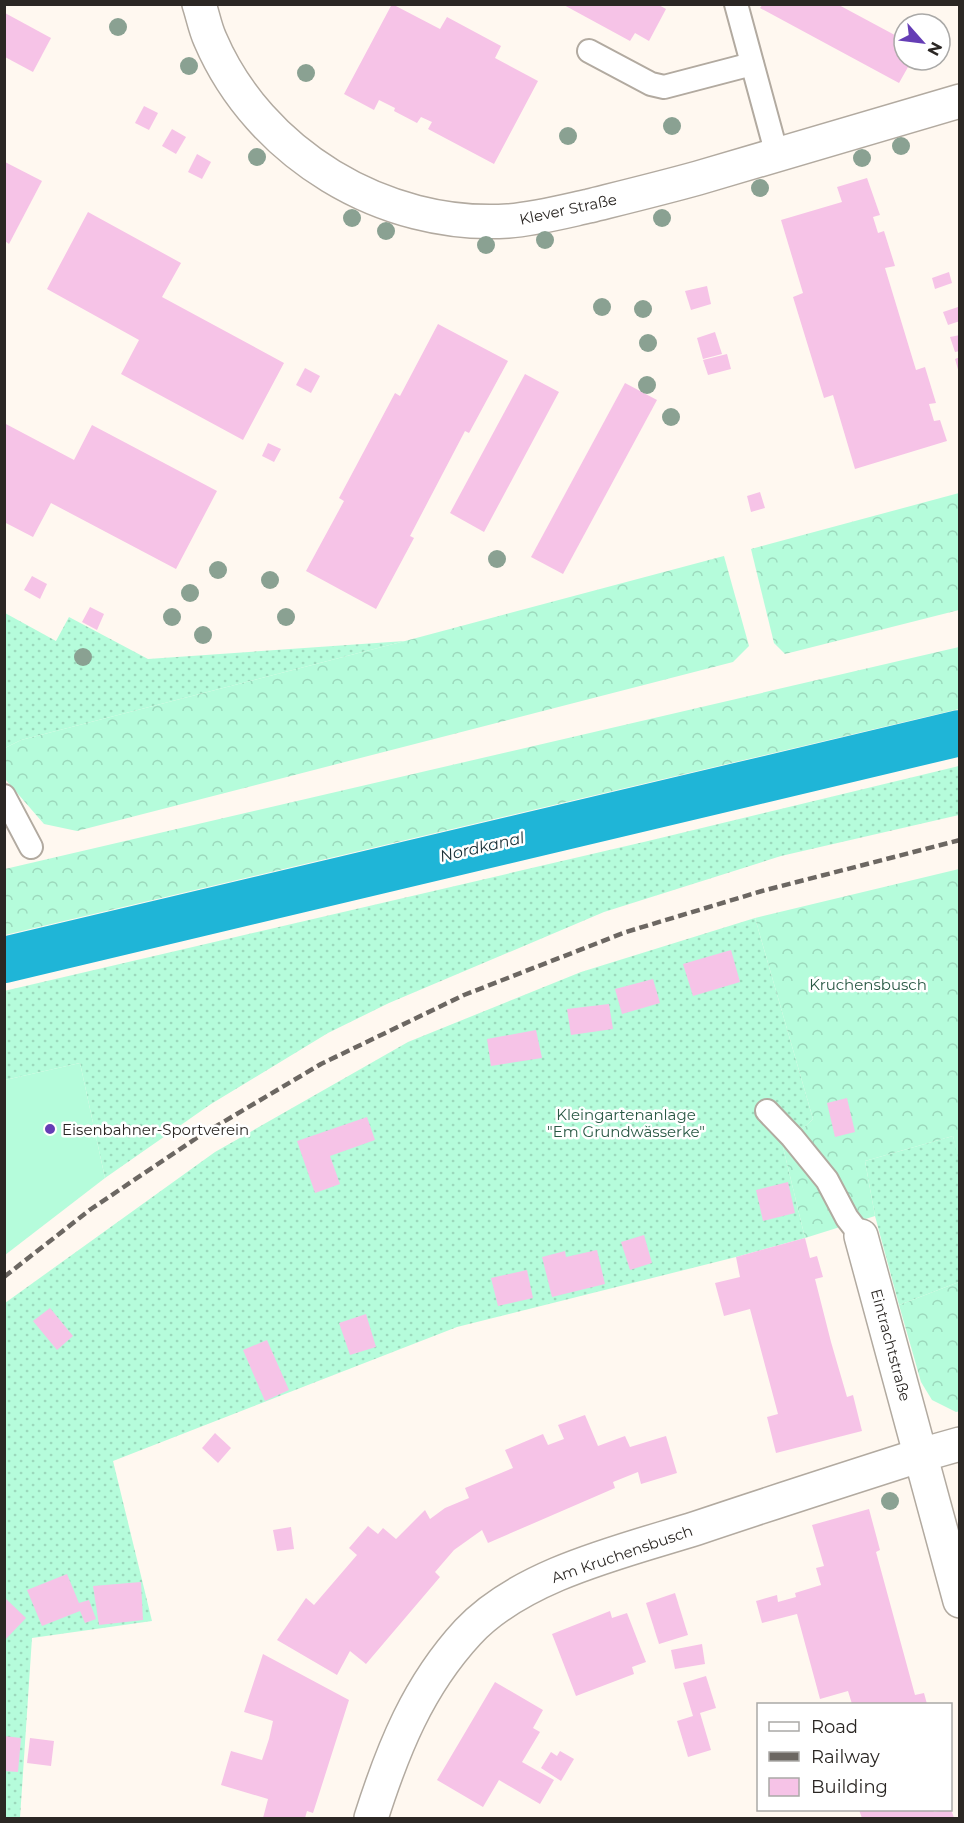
<svg xmlns="http://www.w3.org/2000/svg" width="964" height="1823" font-family="Montserrat,sans-serif">
<style>
.grass{fill:url(#grass-dots)}
.forest{fill:url(#forest-crowns)}
.pitch{fill:#b5fcdb}
.lines{fill:none;stroke-linecap:round;stroke-linejoin:round}
.canal{stroke:#1fb5d7;stroke-width:46}
.building{fill:#f6c3e7}
.lane-casing{stroke:#b2aaa0;stroke-width:26}
.street-casing{stroke:#b2aaa0;stroke-width:36}
.lane{stroke:#fff;stroke-width:22}
.street{stroke:#fff;stroke-width:33}
.rail{stroke:#6c6762;stroke-width:4.5;stroke-dasharray:9 4.5;stroke-linecap:butt}
.tree{fill:#8aa192}
.poi-dot{fill:#653db5;stroke:#fff;stroke-width:2}
.labels{text-anchor:middle;dominant-baseline:central;stroke-width:5;stroke-linejoin:round;paint-order:stroke}
.street-label{font-size:15px;fill:#2b2724;stroke:#fff}
.park-label{font-size:15px;fill:#2a5945;stroke:#fff}
.poi-label{font-size:15px;fill:#2b2724;stroke:#fff;text-anchor:start}
.water-label{font-size:16px;font-style:italic;fill:#172d34;stroke:#fff}
</style>
<defs>
<pattern id="grass-dots" width="8" height="8" patternUnits="userSpaceOnUse" patternTransform="scale(1.5)"><rect width="8" height="8" fill="#b5fcdb"/><path d="M2 2h.1M6 6h.1" fill="none" stroke="#9cd8bc" stroke-width="1.8" stroke-linecap="round"/></pattern>
<pattern id="forest-crowns" width="20" height="18" patternUnits="userSpaceOnUse" patternTransform="scale(1.5)"><rect width="20" height="18" fill="#b5fcdb"/><path d="M2 6a3 3 0 1 1 6 0M12 15a3 3 0 1 1 6 0" fill="none" stroke="#9cd8bc"/></pattern>
</defs>
<rect width="100%" height="100%" fill="#fff8f0"/>
<g class="grass">
<polygon points="5,613 56,641 69,617 148,659 405,641 21,740 5,748"/>
<polygon points="959,766 959,815 781,856 604,912 389,1003 328,1033 211,1104 105,1178 80,1063 5,1080 4,991 648,841"/>
<polygon points="755,918 813,1119 783,1147 805,1238 736,1257 457,1327 113,1461 152,1621 32,1638 20,1818 5,1818 5,1303 215,1152 408,1042 581,972"/>
<polygon points="953,1136 960,1162 959,1282 899,1305 875,1216 865,1161"/>
</g>
<g class="forest">
<polygon points="959,493 959,610 785,654 774,643 751,549"/>
<polygon points="724,556 749,646 733,662 77,831 44,824 5,779 5,748 21,740 405,641"/>
<polygon points="959,647 959,709 5,935 5,869"/>
<polygon points="959,869 959,1162 953,1136 865,1161 875,1216 805,1238 783,1147 813,1119 755,918"/>
<polygon points="959,1282 960,1411 956,1412 932,1400 921,1382 899,1305"/>
</g>
<polygon class="pitch" points="80,1063 105,1178 5,1255 5,1080"/>
<g class="lines">
<polyline class="canal" points="4,960 960,733"/>
</g>
<g class="building">
<polygon points="392,4 440,29 447,17 501,46 495,58 538,81 494,164 428,129 432,122 421,117 417,123 394,111 395,108 379,100 374,110 344,94"/>
<polygon points="562,4 657,4 666,9 649,41 635,33 630,41"/>
<polygon points="763,4 837,4 904,40 904,60 912,60 899,83 760,8"/>
<polygon points="5,13 51,38 33,72 5,57"/>
<polygon points="144,106 158,113 149,130 135,123"/>
<polygon points="172,129 186,137 176,154 162,146"/>
<polygon points="197,154 211,162 202,179 188,172"/>
<polygon points="5,162 42,181 9,244 5,241"/>
<polygon points="867,178 880,215 873,217 878,233 884,231 895,266 885,268 916,370 925,367 936,403 929,404 934,421 940,420 947,441 855,469 833,395 824,398 793,297 803,293 781,220 842,202 837,187"/>
<polygon points="88,212 181,263 162,297 284,363 243,440 121,374 139,340 47,289"/>
<polygon points="949,272 952,283 935,289 932,278"/>
<polygon points="707,286 711,304 691,310 685,291"/>
<polygon points="958,307 960,321 948,325 943,312"/>
<polygon points="438,324 508,361 469,433 465,431 410,536 414,538 376,609 306,571 344,501 339,498 395,393 400,396"/>
<polygon points="715,332 722,354 703,359 697,338"/>
<polygon points="960,335 960,351 955,352 950,337"/>
<polygon points="727,354 731,369 708,375 703,360"/>
<polygon points="960,357 960,373 959,373 955,359"/>
<polygon points="305,368 320,376 311,393 296,385"/>
<polygon points="525,374 559,392 484,532 450,513"/>
<polygon points="625,383 657,400 563,574 531,557"/>
<polygon points="4,423 74,460 92,425 217,491 176,569 51,503 33,537 4,522"/>
<polygon points="268,443 281,449 274,462 262,456"/>
<polygon points="760,492 765,508 751,512 747,496"/>
<polygon points="32,576 47,584 40,599 24,590"/>
<polygon points="90,607 104,614 97,630 82,622"/>
<polygon points="731,950 740,982 693,996 683,964"/>
<polygon points="653,979 660,1003 622,1014 615,989"/>
<polygon points="609,1004 613,1029 571,1035 567,1009"/>
<polygon points="536,1030 542,1058 491,1066 487,1039"/>
<polygon points="847,1098 855,1132 835,1137 827,1103"/>
<polygon points="367,1117 375,1140 330,1156 340,1184 315,1193 297,1141"/>
<polygon points="788,1182 795,1213 763,1221 756,1190"/>
<polygon points="644,1235 652,1263 630,1270 621,1242"/>
<polygon points="805,1238 810,1258 817,1256 823,1277 815,1279 831,1342 847,1397 853,1395 862,1431 776,1453 767,1417 778,1414 750,1309 724,1316 715,1283 740,1277 736,1257"/>
<polygon points="597,1250 605,1284 552,1297 542,1257 565,1251 566,1257"/>
<polygon points="527,1270 533,1298 498,1306 491,1278"/>
<polygon points="50,1308 73,1336 57,1350 33,1321"/>
<polygon points="366,1314 376,1347 350,1355 339,1323"/>
<polygon points="267,1340 289,1390 265,1401 243,1350"/>
<polygon points="585,1415 598,1446 625,1436 630,1447 666,1436 677,1473 641,1484 638,1472 613,1482 615,1488 488,1543 482,1530 454,1550 435,1572 440,1577 366,1664 350,1651 337,1675 277,1640 306,1598 314,1605 357,1555 349,1548 368,1526 378,1534 383,1528 396,1539 425,1510 430,1519 445,1508 469,1498 465,1488 513,1468 505,1450 543,1434 548,1445 564,1439 558,1425"/>
<polygon points="215,1433 231,1448 218,1463 202,1448"/>
<polygon points="869,1509 880,1550 876,1552 915,1695 924,1693 927,1704 852,1704 848,1691 820,1699 797,1614 762,1623 756,1601 777,1595 778,1602 796,1597 795,1593 821,1585 816,1568 824,1566 812,1525"/>
<polygon points="291,1527 294,1549 277,1551 273,1530"/>
<polygon points="67,1574 79,1603 89,1600 96,1619 85,1623 80,1611 42,1626 27,1590"/>
<polygon points="141,1582 143,1620 99,1625 93,1586"/>
<polygon points="675,1593 688,1635 659,1644 646,1603"/>
<polygon points="4,1597 26,1618 4,1641"/>
<polygon points="610,1611 612,1618 627,1613 646,1662 632,1667 634,1674 576,1696 552,1634"/>
<polygon points="702,1644 705,1664 675,1669 671,1650"/>
<polygon points="263,1654 349,1700 313,1813 307,1811 305,1818 263,1818 268,1799 221,1785 231,1751 262,1760 269,1739 273,1721 244,1712"/>
<polygon points="706,1676 716,1708 700,1713 711,1750 688,1757 677,1721 693,1716 683,1683"/>
<polygon points="495,1682 543,1710 533,1728 540,1732 522,1762 554,1780 540,1804 499,1780 483,1807 437,1780"/>
<polygon points="4,1736 21,1738 18,1772 4,1771"/>
<polygon points="30,1738 54,1741 51,1766 27,1763"/>
<polygon points="560,1751 574,1759 561,1781 541,1768 551,1752 557,1756"/>
<polygon points="951,1809 954,1818 862,1818 859,1810 933,1810 934,1812"/>
</g>
<g class="lines">
<defs>
<g id="lane">
<polyline points="736,4 777,155"/>
<polyline points="589,51 651,84 664,87 752,64"/>
<polyline points="4,796 31,847"/>
<polyline points="767,1111 792,1137 827,1180 847,1218 861,1236"/>
</g>
<g id="street">
<path d="M199,4C203,16 205,28 210,39C259,154 384,229 508,221C535,219 562,212 589,206C625,197 662,188 698,178C785,152 872,126 960,101"/>
<polyline points="861,1236 960,1601"/>
<path d="M371,1818C393,1749 418,1686 468,1632C522,1574 624,1551 697,1528C771,1503 846,1479 921,1455L960,1444"/>
</g>
</defs>
<use href="#lane" class="lane-casing"/>
<use href="#street" class="street-casing"/>
<use href="#lane" class="lane"/>
<use href="#street" class="street"/>
<polyline class="rail" points="4,1277 91,1209 198,1137 321,1064 464,995 626,932 762,891 960,840"/>
</g>
<g class="tree">
<circle cx="118" cy="27" r="9"/>
<circle cx="189" cy="66" r="9"/>
<circle cx="306" cy="73" r="9"/>
<circle cx="672" cy="126" r="9"/>
<circle cx="568" cy="136" r="9"/>
<circle cx="901" cy="146" r="9"/>
<circle cx="257" cy="157" r="9"/>
<circle cx="862" cy="158" r="9"/>
<circle cx="760" cy="188" r="9"/>
<circle cx="352" cy="218" r="9"/>
<circle cx="662" cy="218" r="9"/>
<circle cx="386" cy="231" r="9"/>
<circle cx="545" cy="240" r="9"/>
<circle cx="486" cy="245" r="9"/>
<circle cx="602" cy="307" r="9"/>
<circle cx="643" cy="309" r="9"/>
<circle cx="648" cy="343" r="9"/>
<circle cx="647" cy="385" r="9"/>
<circle cx="671" cy="417" r="9"/>
<circle cx="497" cy="559" r="9"/>
<circle cx="218" cy="570" r="9"/>
<circle cx="270" cy="580" r="9"/>
<circle cx="190" cy="593" r="9"/>
<circle cx="172" cy="617" r="9"/>
<circle cx="286" cy="617" r="9"/>
<circle cx="203" cy="635" r="9"/>
<circle cx="83" cy="657" r="9"/>
<circle cx="890" cy="1501" r="9"/>
</g>
<circle class="poi-dot" cx="50" cy="1129" r="6"/>
<g class="labels">
<g class="street-label">
<text transform="translate(568 209) rotate(-12)">Klever Straße</text>
<text transform="translate(891 1345) rotate(75)">Eintrachtstraße</text>
<text transform="translate(622 1554) rotate(-19)">Am Kruchensbusch</text>
</g>
<g class="park-label">
<text x="868" y="984">Kruchensbusch</text>
<text x="626" y="1114">Kleingartenanlage<tspan x="626" dy="17">"Em Grundwässerke"</tspan></text>
</g>
<g class="poi-label">
<text x="62" y="1129">Eisenbahner-Sportverein</text>
</g>
<g class="water-label">
<text transform="translate(482 847) rotate(-13)">Nordkanal</text>
</g>
</g>
<rect width="964" height="1823" fill="none" stroke="#2b2724" stroke-width="12"/>
<rect x="757" y="1703" width="195" height="108" fill="#ffffff" stroke="#aaa9a7" stroke-width="1.5"/>
<rect x="769" y="1722" width="30" height="9" fill="#ffffff" stroke="#aaa9a7" stroke-width="1.5"/>
<text x="811" y="1733" font-size="18" fill="#2b2724">Road</text>
<rect x="769" y="1752" width="30" height="9" fill="#6c6762" stroke="#aaa9a7" stroke-width="1.5"/>
<text x="811" y="1763" font-size="18" fill="#2b2724">Railway</text>
<rect x="769" y="1778" width="30" height="18" fill="#f6c3e7" stroke="#aaa9a7" stroke-width="1.5"/>
<text x="811" y="1793" font-size="18" fill="#2b2724">Building</text>
<g transform="translate(922 42) rotate(118)"><circle r="28" fill="#ffffff" stroke="#aaa9a7" stroke-width="1.5"/>
<path d="M0-4.5L10 22L0 15L-10 22Z" fill="#653db5"/>
<text y="-9" font-size="16" font-weight="bold" text-anchor="middle" fill="#2b2724">N</text>
</g>
</svg>
